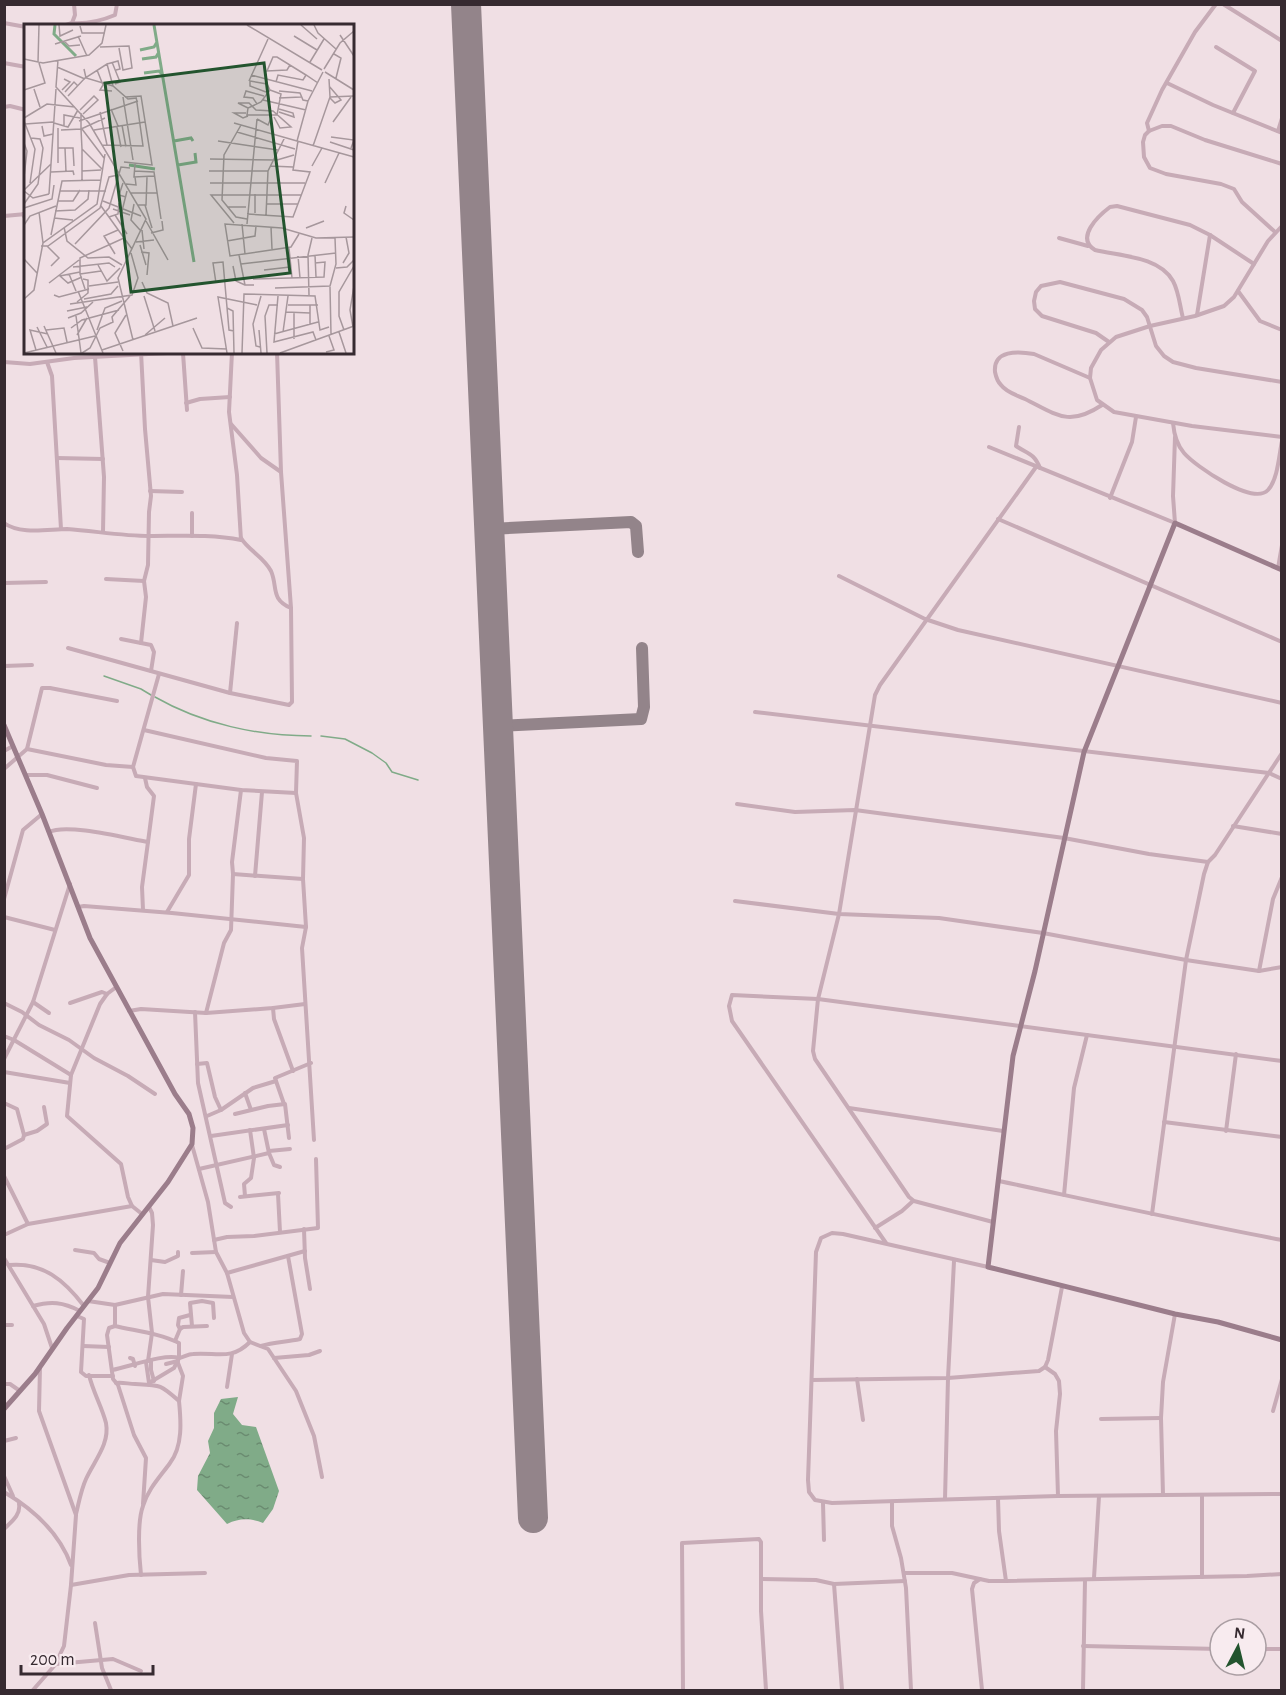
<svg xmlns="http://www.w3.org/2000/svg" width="1286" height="1695" font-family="'Alegreya Sans',sans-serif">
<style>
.water{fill:url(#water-ripples)}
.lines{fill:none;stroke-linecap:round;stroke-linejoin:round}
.stream{stroke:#80ab88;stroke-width:1.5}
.taxiway{stroke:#93848a;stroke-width:12}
.runway{stroke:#93848a;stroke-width:30}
.street{stroke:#c7abb6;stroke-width:4}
.secondary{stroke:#9b7d8b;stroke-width:5}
.inset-river{fill:none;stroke:#80ab88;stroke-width:3}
.inset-road{fill:none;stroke:#a6979c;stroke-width:1.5}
.view{fill:#23542e;fill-opacity:0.15;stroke:#23542e;stroke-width:3}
.inset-edge{fill:none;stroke:#362a30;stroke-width:3}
</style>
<defs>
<pattern id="water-ripples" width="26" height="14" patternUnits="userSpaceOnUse" patternTransform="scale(1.5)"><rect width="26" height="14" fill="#80ab88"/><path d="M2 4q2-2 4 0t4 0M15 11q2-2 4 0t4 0" fill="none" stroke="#6a8b70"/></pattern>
</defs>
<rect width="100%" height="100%" fill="#f0dfe4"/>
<path class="water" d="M238,1397L233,1414L242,1425L256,1427L279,1491L273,1509L263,1523C249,1518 240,1518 227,1524L197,1490L198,1476L210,1453L208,1441L214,1428V1413L221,1399Z"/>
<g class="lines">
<g class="stream">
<polyline points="104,676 141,689 151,695"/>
<path d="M155,697C202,724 258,736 311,736"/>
<polyline points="321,736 345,739 372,753 386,763 392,772 418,780"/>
</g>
<g class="taxiway">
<polyline points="489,529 631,522 636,526 638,552"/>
<polyline points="498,726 641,719 644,707 642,648"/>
</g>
<polyline class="runway" points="466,4 533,1518"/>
<g class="street">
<polyline points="1223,4 1282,41"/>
<polyline points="4,23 26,27"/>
<path d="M72,23C87,24 101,21 115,15L117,4"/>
<polyline points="63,26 72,23 75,15 74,4"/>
<polyline points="1216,47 1255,71 1233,113"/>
<polyline points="4,63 26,67"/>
<polyline points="1167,83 1213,105 1282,133"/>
<polyline points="4,107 10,106 26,110"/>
<polyline points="1149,131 1147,123 1162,90 1195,32 1216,4"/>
<polyline points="1278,131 1282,118"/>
<polyline points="23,214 26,220"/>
<polyline points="4,216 26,214"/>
<polyline points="1282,226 1268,241 1234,297 1224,306 1195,316 1150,326 1116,337 1101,350 1091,368 1090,378 1097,400 1114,412 1192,426 1282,437"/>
<polyline points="1274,231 1242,202 1234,189 1221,184 1166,174 1150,168 1144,157 1143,142 1145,135 1149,131 1162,126 1171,126 1205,140 1282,164"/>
<polyline points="1059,238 1088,246"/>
<polyline points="1238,291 1260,321 1282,330"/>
<polyline points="1197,315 1210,235"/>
<path d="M1183,318C1180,307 1179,292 1173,281C1159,256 1119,256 1095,250C1075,238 1098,216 1110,207L1117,206L1190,225L1210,235L1254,264"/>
<polyline points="1109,342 1096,333 1042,316 1035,309 1034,301 1036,292 1041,286 1060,282 1124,299 1142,310 1147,317 1156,346 1164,356 1173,362 1196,368 1282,382"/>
<polyline points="141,352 145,429 151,496 149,512 148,565 144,581 146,597 141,643"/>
<polyline points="183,353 187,410"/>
<polyline points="95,357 104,477 103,532"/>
<polyline points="4,362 30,364 74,358 186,352"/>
<polyline points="47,362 52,376 61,529"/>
<path d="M1090,378L1034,354C1018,351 993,350 995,372C996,377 998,382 1001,385C1007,393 1017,395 1025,399C1057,415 1069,427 1102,405"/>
<polyline points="186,403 200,399 230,397"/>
<path d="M1173,423C1174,434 1176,444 1184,453C1195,466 1253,506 1268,490C1278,479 1279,455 1282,441"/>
<polyline points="231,424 261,458 281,472"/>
<path d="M1019,427L1016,446C1028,454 1034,453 1040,468"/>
<polyline points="989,447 1175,523 1173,496 1175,437"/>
<polyline points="57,458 103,459"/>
<polyline points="150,491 182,492"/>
<polyline points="1110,498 1132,442 1136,417"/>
<polyline points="192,513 192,536"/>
<polyline points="998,519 1282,642"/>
<path d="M4,523C20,535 49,529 67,529C95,531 122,536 150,536C180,536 212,534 241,540L237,475L229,412L232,352"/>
<path d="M241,538C248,550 264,557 271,571C278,587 270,599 291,608"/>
<polyline points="1278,568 1282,545"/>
<polyline points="839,576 925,619 958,630 1282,703"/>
<polyline points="106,579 144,581"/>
<polyline points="4,583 46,582"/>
<polyline points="121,639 151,645 154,652 151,671"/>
<polyline points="68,648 230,693 289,705 292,702 291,608 281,472 277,352"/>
<polyline points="4,666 32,665"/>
<polyline points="159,674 133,767 136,776 241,790 296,793"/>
<polyline points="230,693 237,623"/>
<polyline points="755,712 1269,773 1282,779"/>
<polyline points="144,730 266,758 297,761 296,793 304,838 303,879 306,927 302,948 314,1140"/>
<polyline points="27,749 106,765 133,767"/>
<polyline points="4,751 13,746"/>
<polyline points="4,769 27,749 42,688 50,688 117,701"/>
<polyline points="27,775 47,775 97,788"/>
<polyline points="737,804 795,812 855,810 1064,838 1149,854 1208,862"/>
<polyline points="1233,826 1282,834"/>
<path d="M49,832C67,823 125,838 148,842L154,796L147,787L145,778"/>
<polyline points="233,874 303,879"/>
<polyline points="255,876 262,792"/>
<polyline points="4,899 23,830 42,814"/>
<polyline points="735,901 839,914 939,918 1043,933 1186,960 1259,971 1282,967"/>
<polyline points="78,907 84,906 172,913 306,927"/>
<polyline points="143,910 142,887 148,842"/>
<polyline points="167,912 189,875 189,839 196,784"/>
<polyline points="4,917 55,930"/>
<polyline points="1259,971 1273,899 1282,877"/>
<polyline points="115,988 107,994 100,1004 71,1075 67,1116 121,1164 128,1197 132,1206 142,1214"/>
<polyline points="33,1002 49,1013"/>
<polyline points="4,1003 22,1012 39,1025 69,1040 94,1058 128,1076 155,1094"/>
<polyline points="70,1003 102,992 107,994"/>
<polyline points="273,1008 274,1019 293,1071"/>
<polyline points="129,1011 141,1009 206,1013 224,943 231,930 233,874 232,862 241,790"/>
<polyline points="195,1012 198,1083 225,1203 231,1207"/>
<polyline points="206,1013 273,1008 305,1004"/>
<polyline points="4,1036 14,1040 71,1075"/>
<polyline points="4,1059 33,1002 70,884"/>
<polyline points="197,1064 207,1063 215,1097 221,1110"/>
<polyline points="4,1072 70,1083"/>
<polyline points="276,1081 284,1104"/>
<polyline points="245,1093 251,1110"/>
<polyline points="4,1103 17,1109 24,1135 23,1139 4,1149"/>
<polyline points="849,1108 1003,1131"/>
<polyline points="235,1114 268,1106 285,1104 289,1138"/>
<polyline points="207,1116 221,1110 253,1088 276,1081 275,1078 311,1063"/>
<polyline points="1164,1122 1282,1137"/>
<polyline points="264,1129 269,1153 274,1165 280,1167"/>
<polyline points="1226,1131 1236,1054"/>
<polyline points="24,1135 37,1131 47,1124 44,1107"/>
<polyline points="211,1136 288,1125"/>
<polyline points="192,1145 208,1202 216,1252 227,1273 244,1333 250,1342 268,1349 296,1391 314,1436 322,1477"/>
<polyline points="269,1151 290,1149"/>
<polyline points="199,1169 269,1153"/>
<polyline points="4,1176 28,1224"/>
<path d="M999,1181C1093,1201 1187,1222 1282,1240"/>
<polyline points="278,1194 280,1232"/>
<polyline points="1064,1195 1074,1088 1087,1035"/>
<polyline points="245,1196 244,1184 251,1178 254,1158 250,1130"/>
<polyline points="240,1197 279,1193"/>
<polyline points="1152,1214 1186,960 1204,874 1208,862 1215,855 1282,753"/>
<polyline points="993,1222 914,1201 909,1197 815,1059 813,1051 818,999 839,914 875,695 880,685 1036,467"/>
<polyline points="875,1228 902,1211 913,1201"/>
<polyline points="304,1229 305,1258 310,1289"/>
<polyline points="4,1235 28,1224 132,1206"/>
<polyline points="214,1240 227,1237 254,1236 318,1228 316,1159"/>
<polyline points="886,1243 732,1021 729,1006 732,995 818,999 1282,1061"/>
<polyline points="75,1250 94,1253 99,1259 110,1263"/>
<polyline points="192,1253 216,1252"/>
<polyline points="4,1258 44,1324 52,1348"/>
<polyline points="151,1260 165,1262 178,1256 178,1252"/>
<path d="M9,1265C43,1262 64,1280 84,1306"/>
<polyline points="988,1267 843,1234 832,1233 821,1238 816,1252 808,1480 809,1492 815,1500 832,1503 1058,1496 1282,1494"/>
<polyline points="227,1273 305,1251"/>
<polyline points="181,1295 183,1271"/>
<polyline points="88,1301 115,1305 163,1294 233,1297"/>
<path d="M33,1306C51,1301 63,1302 80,1311"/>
<polyline points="77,1316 84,1319 81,1372 86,1376 113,1376"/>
<polyline points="4,1325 12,1325"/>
<polyline points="115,1326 109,1328 107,1335 113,1379 118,1385 134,1435 146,1458 143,1504"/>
<polyline points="192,1326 190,1303 202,1301 213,1303 214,1318"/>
<polyline points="180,1329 178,1325 179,1318 190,1315"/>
<polyline points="175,1341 180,1329 183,1327 207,1326"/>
<polyline points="83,1346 109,1347"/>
<path d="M261,1346C274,1342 287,1342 300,1339L302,1334L288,1256"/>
<polyline points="130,1358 133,1359 135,1366"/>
<polyline points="274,1358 309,1355 320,1351"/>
<polyline points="151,1360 151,1370 154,1381"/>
<polyline points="148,1361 152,1333 148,1297 153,1225 152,1213 149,1207"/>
<path d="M146,1362L149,1383L174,1368L179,1358C184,1357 188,1354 193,1354C217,1352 231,1361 250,1342"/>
<polyline points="178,1363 183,1376 179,1401"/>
<polyline points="166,1364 178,1361"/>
<polyline points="1045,1367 1055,1374 1059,1381 1060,1394 1056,1431 1058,1496"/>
<path d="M112,1370C129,1367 165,1353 179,1358V1343C159,1333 136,1331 115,1326V1305"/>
<polyline points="857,1379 863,1420"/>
<polyline points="812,1380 948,1378 1039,1371 1045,1367 1048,1360 1062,1287"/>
<path d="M116,1383C122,1382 129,1384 135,1384C160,1385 160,1384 179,1401C181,1421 183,1446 170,1463C160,1477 148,1489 143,1506C137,1522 139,1557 141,1575"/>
<polyline points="4,1384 10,1384 20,1391"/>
<polyline points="227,1387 232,1354"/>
<polyline points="1273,1411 1282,1379"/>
<polyline points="1101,1419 1161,1418"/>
<polyline points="4,1441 16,1438"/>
<polyline points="4,1476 13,1496"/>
<path d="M4,1492C33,1509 59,1532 71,1565"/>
<polyline points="1163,1495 1161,1418 1163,1382 1175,1314"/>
<polyline points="1202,1495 1202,1577"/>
<polyline points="998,1498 999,1531 1006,1581"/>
<polyline points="945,1499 948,1378 954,1261"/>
<polyline points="892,1502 892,1526 901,1558 906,1588 911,1690"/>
<polyline points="823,1503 824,1540"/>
<path d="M76,1514C79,1502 81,1490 86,1479C94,1461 110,1444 106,1423C102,1407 93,1392 89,1375"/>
<path d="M4,1529C11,1522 21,1515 19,1504"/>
<polyline points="904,1573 952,1573 989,1581 1006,1581 1247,1576 1282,1574"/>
<polyline points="1094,1578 1099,1496"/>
<polyline points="762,1579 816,1580 834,1584 905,1581"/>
<polyline points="980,1579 974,1583 972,1589 982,1690"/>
<polyline points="834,1584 842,1690"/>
<polyline points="71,1585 129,1575 205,1573"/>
<polyline points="95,1623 102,1668 111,1690"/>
<polyline points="1083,1646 1220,1649"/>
<polyline points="1256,1649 1282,1649"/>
<polyline points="56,1664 113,1659 141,1671"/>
<polyline points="33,1690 55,1665 64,1646 71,1585 76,1515 39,1411 40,1367"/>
<polyline points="683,1690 682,1543 759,1539 761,1542 761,1611 766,1690"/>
<polyline points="1083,1690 1085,1580"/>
</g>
<g class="secondary">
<polyline points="1282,570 1175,523 1084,752 1035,971 1013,1056 988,1267 1175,1314 1218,1322 1282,1340"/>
<polyline points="4,725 42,814 90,938 175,1094 189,1114 193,1128 192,1144 168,1182 120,1243 98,1288 67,1328 35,1374 4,1409"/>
</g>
</g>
<g transform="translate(24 24)">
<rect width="330" height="330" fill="#f0dfe4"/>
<path class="inset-river" d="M31,1L30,10L52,32M130,1L170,238M116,26L130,23L133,18M118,35L132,33L135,28M120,49L135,47L139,51M150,117L167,114L169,117M105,141L131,145M154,141L172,138L171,129"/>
<path class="inset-road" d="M35,1L36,12L49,6M223,1L298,46M277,1L293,15M290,1L294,9L312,25M56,2L58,9H81M316,11L330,32M54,12L63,32M270,12L293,26M40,17L45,22L56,21M31,20L57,12M76,23L105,22L108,44L99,46L95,24M310,30L317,34L312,54M0,35L19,39L65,31L78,19L82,1M34,36L32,63L65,99L122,195L94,254L109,316M14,38L15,1M88,38L96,58L91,60M286,38L300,15M83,40L94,37L96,45L92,46M266,41L263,46L243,47L249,33H253L282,51L294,59M33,43L61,55M60,45L62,54L89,62L104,75L113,74M300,45L316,19L330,7M73,46L79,61L76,66L88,67M299,48L284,77L273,117L330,133M301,48L330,66M227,51L288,67M225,57L244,15M226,57L243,60L246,66M226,57V62L242,68M252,58L254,51L279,56L282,51M305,62L317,76L311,79L306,74M10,65L16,83M0,66L21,59L15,39M38,66L46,58L40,55M246,66L257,70L253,91H223L224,84L237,78ZM255,67L276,69L279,76L284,77M41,68L50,58L54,62M44,72L61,54L83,40L89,62M99,73L109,136M306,73L330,72M255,74L277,73M239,76L282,86M233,80L229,74L220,73L222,67L240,72M224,84L214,79H225L232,86L249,87L267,103L256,104L250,93M87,85L94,102M255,85L269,89L270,93L255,88M56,86L70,72L74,76L59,90M76,88L83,121M222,89H210L219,94L224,92M0,94L23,80L51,83M233,95L244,101L247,94M0,97L11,125L6,159M55,97L114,77M309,98L327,73M30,99L44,103L54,86M210,99L273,117M1,100L29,98M98,101L102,123M217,101L200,131L198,176L212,193L223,195M18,102L20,112L29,110M40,102V91L56,94M93,103L97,123M34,104V139M58,105L80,134M37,106L57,105V89M70,106L121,98M213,108L271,125M307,113L330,116L327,124M194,117L254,126M306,118L330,126M0,119L3,127L0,153M78,121L119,122L112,72M289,122L306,73L305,55M34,124H49L50,142M41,124L42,148M58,125V156M186,135L253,136L270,131M100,138L128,141L117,72L101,73M111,140L110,153L130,152M246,142L269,143M288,142L298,124M79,146L58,125L57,105L81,94M58,147L77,146M110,147L130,148L137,195M185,147H244M27,148L49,147L50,151M99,159L95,171L102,173M186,159H281M301,159L315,129M102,160L112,161L111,153M0,166L27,140M0,167L9,174L25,170M36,167H82M107,169H133M25,170L32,65M34,177H49L56,166M79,177L117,192M0,180L14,160L19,124L16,115L7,114M110,180L107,196L116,206M242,180H274M114,181H122L123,153M121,181L128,204M77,182L108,225M322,182L320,189L330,196M203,183H222M0,184L28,175L30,161M89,185L106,191M31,187L51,186L64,175L65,166M15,188L19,219M231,189V170M223,190L269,193L286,148L269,146L274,117M91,191L103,210M97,191L103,167M242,191L244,147L261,113M85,193L94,190L95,179M30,194L49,196M122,197L144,236M210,199L187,171H277M218,200L221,230M223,200L233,95M0,201L6,192L32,182M40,203L43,217L64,234L85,233L98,241M247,203L248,225M282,204L300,197M118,206L120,225M127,209L139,206L138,197M275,210L267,223L206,232L201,200L258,204L292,214L330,213M27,211L38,157L77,156M203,217L231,212L232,202M112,218L130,216M51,220L85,184L97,143L106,144M116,221L122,241M17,222H24L76,184L85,153L94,151M23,222L35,234L27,242M265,224L268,254M117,228L125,229L123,251M91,230L80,212L94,206M215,231L221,261H230M291,231L292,253M274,232L276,254M0,235L13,249M319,239L325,229L322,213M217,240L312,229M74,241L83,257L96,244M209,242L212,257L221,261M49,243L85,239L91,243M312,244L323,243L330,236M240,246L266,243M56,248L36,252L44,259L58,253M45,250L52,267M56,250L77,247M229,255L300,253L301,238L291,239M118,258L123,269L144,279L149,302M25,259L55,236M192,259L189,239L199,238L205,306L210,307M65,262L94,258M306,263L307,310M251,264L306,262L312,240L311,214M61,265L56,250V234L100,214M54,267L79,329M30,271L35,273L65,265M285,271L284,231L288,214M120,272L131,307M254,272L250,318L289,308L292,316M0,275L10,266L19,219L73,180L81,130M60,275L87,270L94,262M53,278L64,269V256L59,255M46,280L108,271L114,254L107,229M264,281H294M286,281V300M203,284L209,287L210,329M43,287L63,283M262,288L286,289M52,292L57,329M44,294L57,289L69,278M20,302L32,329M13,303L23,323M329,303L326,286L330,262M47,304L58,296L95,286M169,304L178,324L203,325M22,306L40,304L43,318M73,306L81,284L98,277M235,306L237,329M320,306L315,292V268L330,242M259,308L264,272M315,308L322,329M250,310L294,298M53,311L63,294M121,311L141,294M270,315V289M236,323L232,322L229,300L237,272M12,326L6,306L24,310M78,326L173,294M99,327L91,309L102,291M302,328L310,326L305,312M0,329L71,312M58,329L66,324L76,304L89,298L88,293L106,272M203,329L194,273L233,281M218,329L220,270L291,272L296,306L305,303M243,329L241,292L245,281H254M256,329L330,302"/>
<path class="view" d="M240,39L266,249L107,268L81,59Z"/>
<rect width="330" height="330" class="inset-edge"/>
</g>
<rect width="1286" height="1695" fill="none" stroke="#362a30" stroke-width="12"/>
<g transform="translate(1238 1647) rotate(7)"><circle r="28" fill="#f8ebef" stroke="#aa9ea3" stroke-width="1.5"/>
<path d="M0-4.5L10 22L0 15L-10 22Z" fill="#23542e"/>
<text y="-9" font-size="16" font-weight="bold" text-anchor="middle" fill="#362a30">N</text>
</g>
<path d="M21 1665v9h132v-9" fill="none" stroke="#362a30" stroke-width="3"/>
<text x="30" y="1665" font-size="18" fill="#362a30" stroke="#f8ebef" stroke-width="4.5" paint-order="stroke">200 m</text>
</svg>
